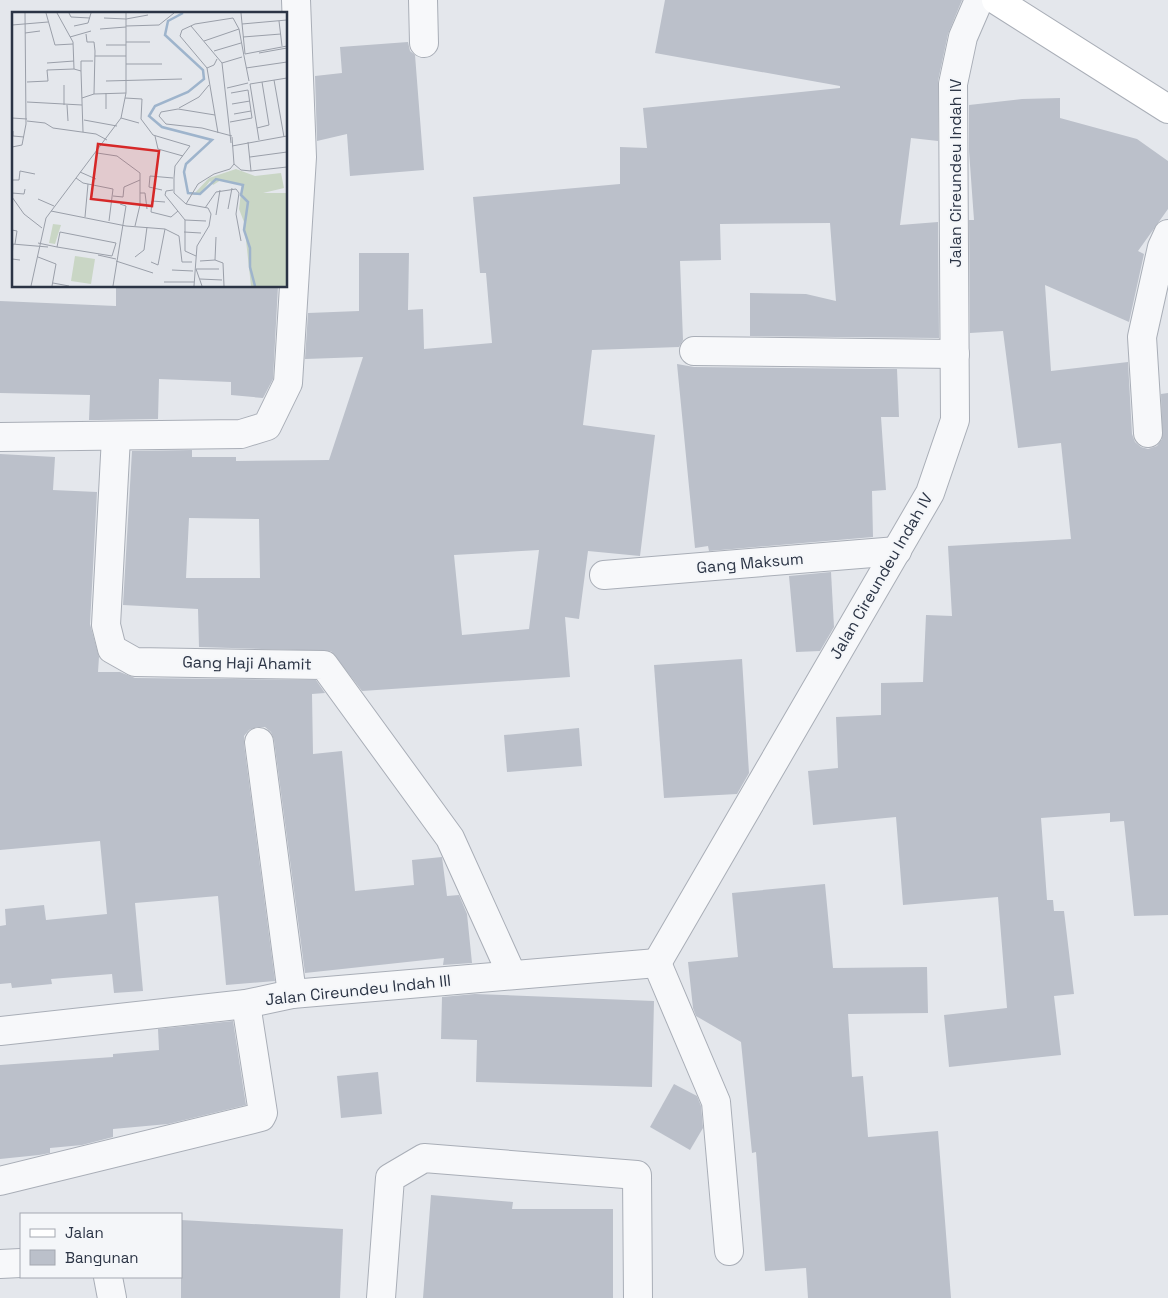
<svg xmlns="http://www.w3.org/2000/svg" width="1168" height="1298" font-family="'Space Grotesk',sans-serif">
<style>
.building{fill:#bbc0ca;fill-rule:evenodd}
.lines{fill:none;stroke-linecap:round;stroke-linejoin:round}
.minor-casing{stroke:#a9aeb7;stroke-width:30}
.secondary-casing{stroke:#a9aeb7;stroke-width:30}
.minor{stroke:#f7f8fa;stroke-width:28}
.secondary{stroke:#fff;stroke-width:28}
.labels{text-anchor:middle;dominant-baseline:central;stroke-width:4;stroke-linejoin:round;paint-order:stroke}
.street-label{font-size:16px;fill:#2b3445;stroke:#f4f6f9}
.inset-river{fill:none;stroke:#9eb4cc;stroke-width:2.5}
.inset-road{fill:none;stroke:#9a9fa9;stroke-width:1}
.view{fill:#d62828;fill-opacity:0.15;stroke:#d62828;stroke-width:2.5}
.inset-edge{fill:none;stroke:#2b3445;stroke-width:2.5}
</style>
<rect width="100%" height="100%" fill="#e4e7ec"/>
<g class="building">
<path d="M665,0H962L948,34L938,81V141L911,138L900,225L938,222L939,338L750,336V293L806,294L836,301L830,223L720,224L721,260L680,261L683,340L679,347L592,350L583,425L655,435L640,556L588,551L579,619L565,617L570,677L362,691L331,651L199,647L198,609L123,605L132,451L192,450V457H236V461L329,460L363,357L305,359L308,313L359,311V253H409L408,310L423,309L424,349L492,343L486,273H480L473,197L620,184V147L647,148L643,108L840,88V86L655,53ZM189,518L259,519L260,578H186ZM539,550L529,629L462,635L454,555Z"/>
<polygon points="408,42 410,51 415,55 424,170 350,176 347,134 317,141 315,76 342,73 340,47"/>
<polygon points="1060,98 1060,118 1137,139 1168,161 1168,209 1138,251 1144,254 1129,322 1045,285 1051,371 1128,362 1132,434 1135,442 1141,447 1148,449 1157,446 1162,439 1161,394 1168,393 1168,915 1134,916 1124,821 1110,822 1110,813 1041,818 1047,900 1053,900 1054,911 1064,911 1074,994 1054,996 1061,1055 949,1067 944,1015 1007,1008 998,897 903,905 896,817 813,825 808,771 838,768 836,717 881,715 881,683 923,682 926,615 952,616 948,546 1071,539 1061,443 1018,448 1003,331 970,333 969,220 974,220 969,151 969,105 1022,99"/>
<polygon points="116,286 278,286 273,379 263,398 231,395 231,382 159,379 158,419 98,420 89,420 90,395 0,393 0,301 116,306"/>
<polygon points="677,364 694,367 897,369 899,417 881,417 886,490 872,491 873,537 709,551 708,546 695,548"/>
<polygon points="0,454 55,457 53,490 97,492 90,624 99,657 98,672 120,672 135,678 316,680 325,693 312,694 313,754 342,751 355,891 414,885 412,860 442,857 447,896 459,895 467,914 472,963 443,965 444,958 305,973 274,740 271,732 265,727 257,727 249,730 244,736 244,744 275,981 226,985 218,896 135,903 143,991 114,993 112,974 51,979 52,984 12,988 11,983 0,984 0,926 6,925 5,909 44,905 46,920 107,914 100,841 0,850"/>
<polygon points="831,572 834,627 820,651 796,652 789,576"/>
<polygon points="742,659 749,773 737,794 664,798 654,665"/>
<polygon points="579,728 582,766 507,772 504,735"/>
<polygon points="825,884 833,968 927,967 928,1013 848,1014 852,1077 863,1076 868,1137 938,1131 951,1298 808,1298 806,1268 765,1271 756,1152 752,1153 741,1042 696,1016 693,1008 688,962 738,957 732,893"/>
<polygon points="475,994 654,1001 652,1087 476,1082 477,1040 441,1039 442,997"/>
<polygon points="233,1021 246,1105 168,1124 113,1129 113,1137 82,1145 50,1148 50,1153 39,1155 0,1159 0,1065 113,1057 113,1054 159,1050 158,1029"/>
<polygon points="378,1072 382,1114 341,1118 337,1076"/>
<polygon points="674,1084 697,1096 701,1106 703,1128 690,1150 650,1127"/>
<polygon points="431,1195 513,1202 512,1209 613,1209 613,1298 423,1298"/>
<polygon points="181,1220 343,1229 340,1298 181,1298"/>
</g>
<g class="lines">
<defs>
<g id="minor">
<polyline points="423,0 424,43"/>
<polyline points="694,351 955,354"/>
<polyline points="1148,433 1142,337 1162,247 1168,234"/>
<polyline points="0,437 241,434 267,426 288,383 302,157 296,0"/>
<polyline points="116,437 106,625 112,649 135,662 324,665 450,838 512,975"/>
<polyline points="604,575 897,551"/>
<polyline points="259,742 292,994"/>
<polyline points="657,963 930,493 955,420 953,84 963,37 979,0"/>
<polyline points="657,963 716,1102 729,1251"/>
<polyline points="0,1031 246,1004 292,994 657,963"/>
<polyline points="0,1181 261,1117 263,1113 246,1004"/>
<polyline points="0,1264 21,1263"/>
<polyline points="108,1277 112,1298"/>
<polyline points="381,1298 390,1178 424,1158 637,1175 638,1298"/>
</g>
<polyline id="secondary" points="996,0 1168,109"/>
</defs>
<use href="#minor" class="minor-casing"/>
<use href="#secondary" class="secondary-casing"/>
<use href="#minor" class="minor"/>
<use href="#secondary" class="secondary"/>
</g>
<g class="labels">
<g class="street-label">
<text transform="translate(955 173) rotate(-90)">Jalan Cireundeu Indah IV</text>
<text transform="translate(750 563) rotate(-5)">Gang Maksum</text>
<text transform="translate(881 576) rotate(-60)">Jalan Cireundeu Indah IV</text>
<text transform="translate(247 663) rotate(1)">Gang Haji Ahamit</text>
<text transform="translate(358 990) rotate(-6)">Jalan Cireundeu Indah III</text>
</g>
</g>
<g transform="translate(12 12)">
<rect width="275" height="275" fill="#e4e7ec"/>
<path d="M224,157L243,164L269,161L272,176L251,181H275V274H239L232,210L227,197L230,172L209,168L201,173L198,169L188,182L181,183L197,166ZM41,212L49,213L43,232L37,231ZM63,244L83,247L79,272L59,269Z" fill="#c9d6c5"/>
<path class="inset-river" d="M171,1L156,9L153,23L191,58L192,67L176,80L143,94L137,104L150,115L200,128L174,152L172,160L176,181L188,182L204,167L231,173L229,183L236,190L232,218L238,236V255L243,274"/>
<path class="inset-road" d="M34,1L43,33L61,32M45,1L61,30L62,57L69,59L71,120M57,1L59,5L78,6M229,1L233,42L275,34M92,6L114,7M114,7L136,3M267,9L270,34M230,12L275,8M0,13L36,10M62,14L76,11L79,1M114,14L147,13L162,1M179,14L210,51L219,131M88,17L114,15M13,21L28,19M74,22L75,30H82L83,39L82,82M58,25L79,19M231,25L269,22M192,29L227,17M114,30H138M94,33H114M202,39L229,31M247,41L275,36M83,44H114M232,44L237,69M205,47L202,53L195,56L168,24L170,18L183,12L221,6L227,17L232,44M35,51L62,49M210,51L230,45M114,52H150M195,56L206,121M234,56L275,50M69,59V49H81M262,68L272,125M94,69L170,67M15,70L36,69L35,58L62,57M52,73V93M215,76L236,71M94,81V97M70,86L82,82L114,81M113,86L130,87L129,107L141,123L178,134L163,154L162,166V181L174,192L186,172L202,162L218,157L222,152M15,90L70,93M220,92L238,89M55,93L56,109M167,96L187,85L197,73M222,102L239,99M203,103L166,97L149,100L147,104L154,112L190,116L220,124M0,106L15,107M109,106L127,111M72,108L105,114M15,109L33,111L41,116L84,122L95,128M218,110L240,106L236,78L219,81M245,116L257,113L250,70M1,119V124L12,125M143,124L146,137L171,144M220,125L222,152L229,158L239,159L275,155M247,128L238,72L275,66M236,130L239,159M220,134L275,124M0,135L10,133L14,112L13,1M85,141L105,144L128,161M238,145L275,140M68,160L84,167M64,166L71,171L101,177L97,209M0,168H7L8,159L23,162M150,178L137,175L138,164L161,166M161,178L154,179L153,183L173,208V239L184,244M0,181L12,182L13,177M128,181H133L135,197M101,184L111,185L112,175L128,168M0,185L12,202L30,216M26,187L42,194M153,190L140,189L139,200L159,205L166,199M174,192L196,196L199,202L197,214L185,234L182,274M193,196L204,180L224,177L227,181L224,202L229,229M216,197L220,176M39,199L114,214L153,217L167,224L170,250H180M204,203L208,178M73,205L76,172M173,208L194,209M123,214L128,193V161M0,218L5,219L3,232M172,220L189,221M26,231L45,235L100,244L104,231L48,220L45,235M0,232L36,235M1,232L0,247L8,248M86,243L104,247M26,245L44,252L40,274M123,245L132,238L135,215M203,248L204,225M104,249L141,261M188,249L203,248L211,251L212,274M139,250L146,253L153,217M160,258L181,259M188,267L210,268M152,270H182M41,271L57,274M19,274L34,206L109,106L114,81V1M101,274L114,194L108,192M190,274L184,257H207"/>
<path class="view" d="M86,132L147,139L140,194L79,187Z"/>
<rect width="275" height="275" class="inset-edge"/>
</g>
<rect x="20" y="1213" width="162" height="65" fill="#f4f6f9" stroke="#a4a8b1"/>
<rect x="30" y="1229" width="25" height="8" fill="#ffffff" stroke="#a4a8b1"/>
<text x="65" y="1238" font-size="15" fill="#2b3445">Jalan</text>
<rect x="30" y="1250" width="25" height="15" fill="#bbc0ca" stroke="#a4a8b1"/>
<text x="65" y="1263" font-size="15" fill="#2b3445">Bangunan</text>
</svg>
